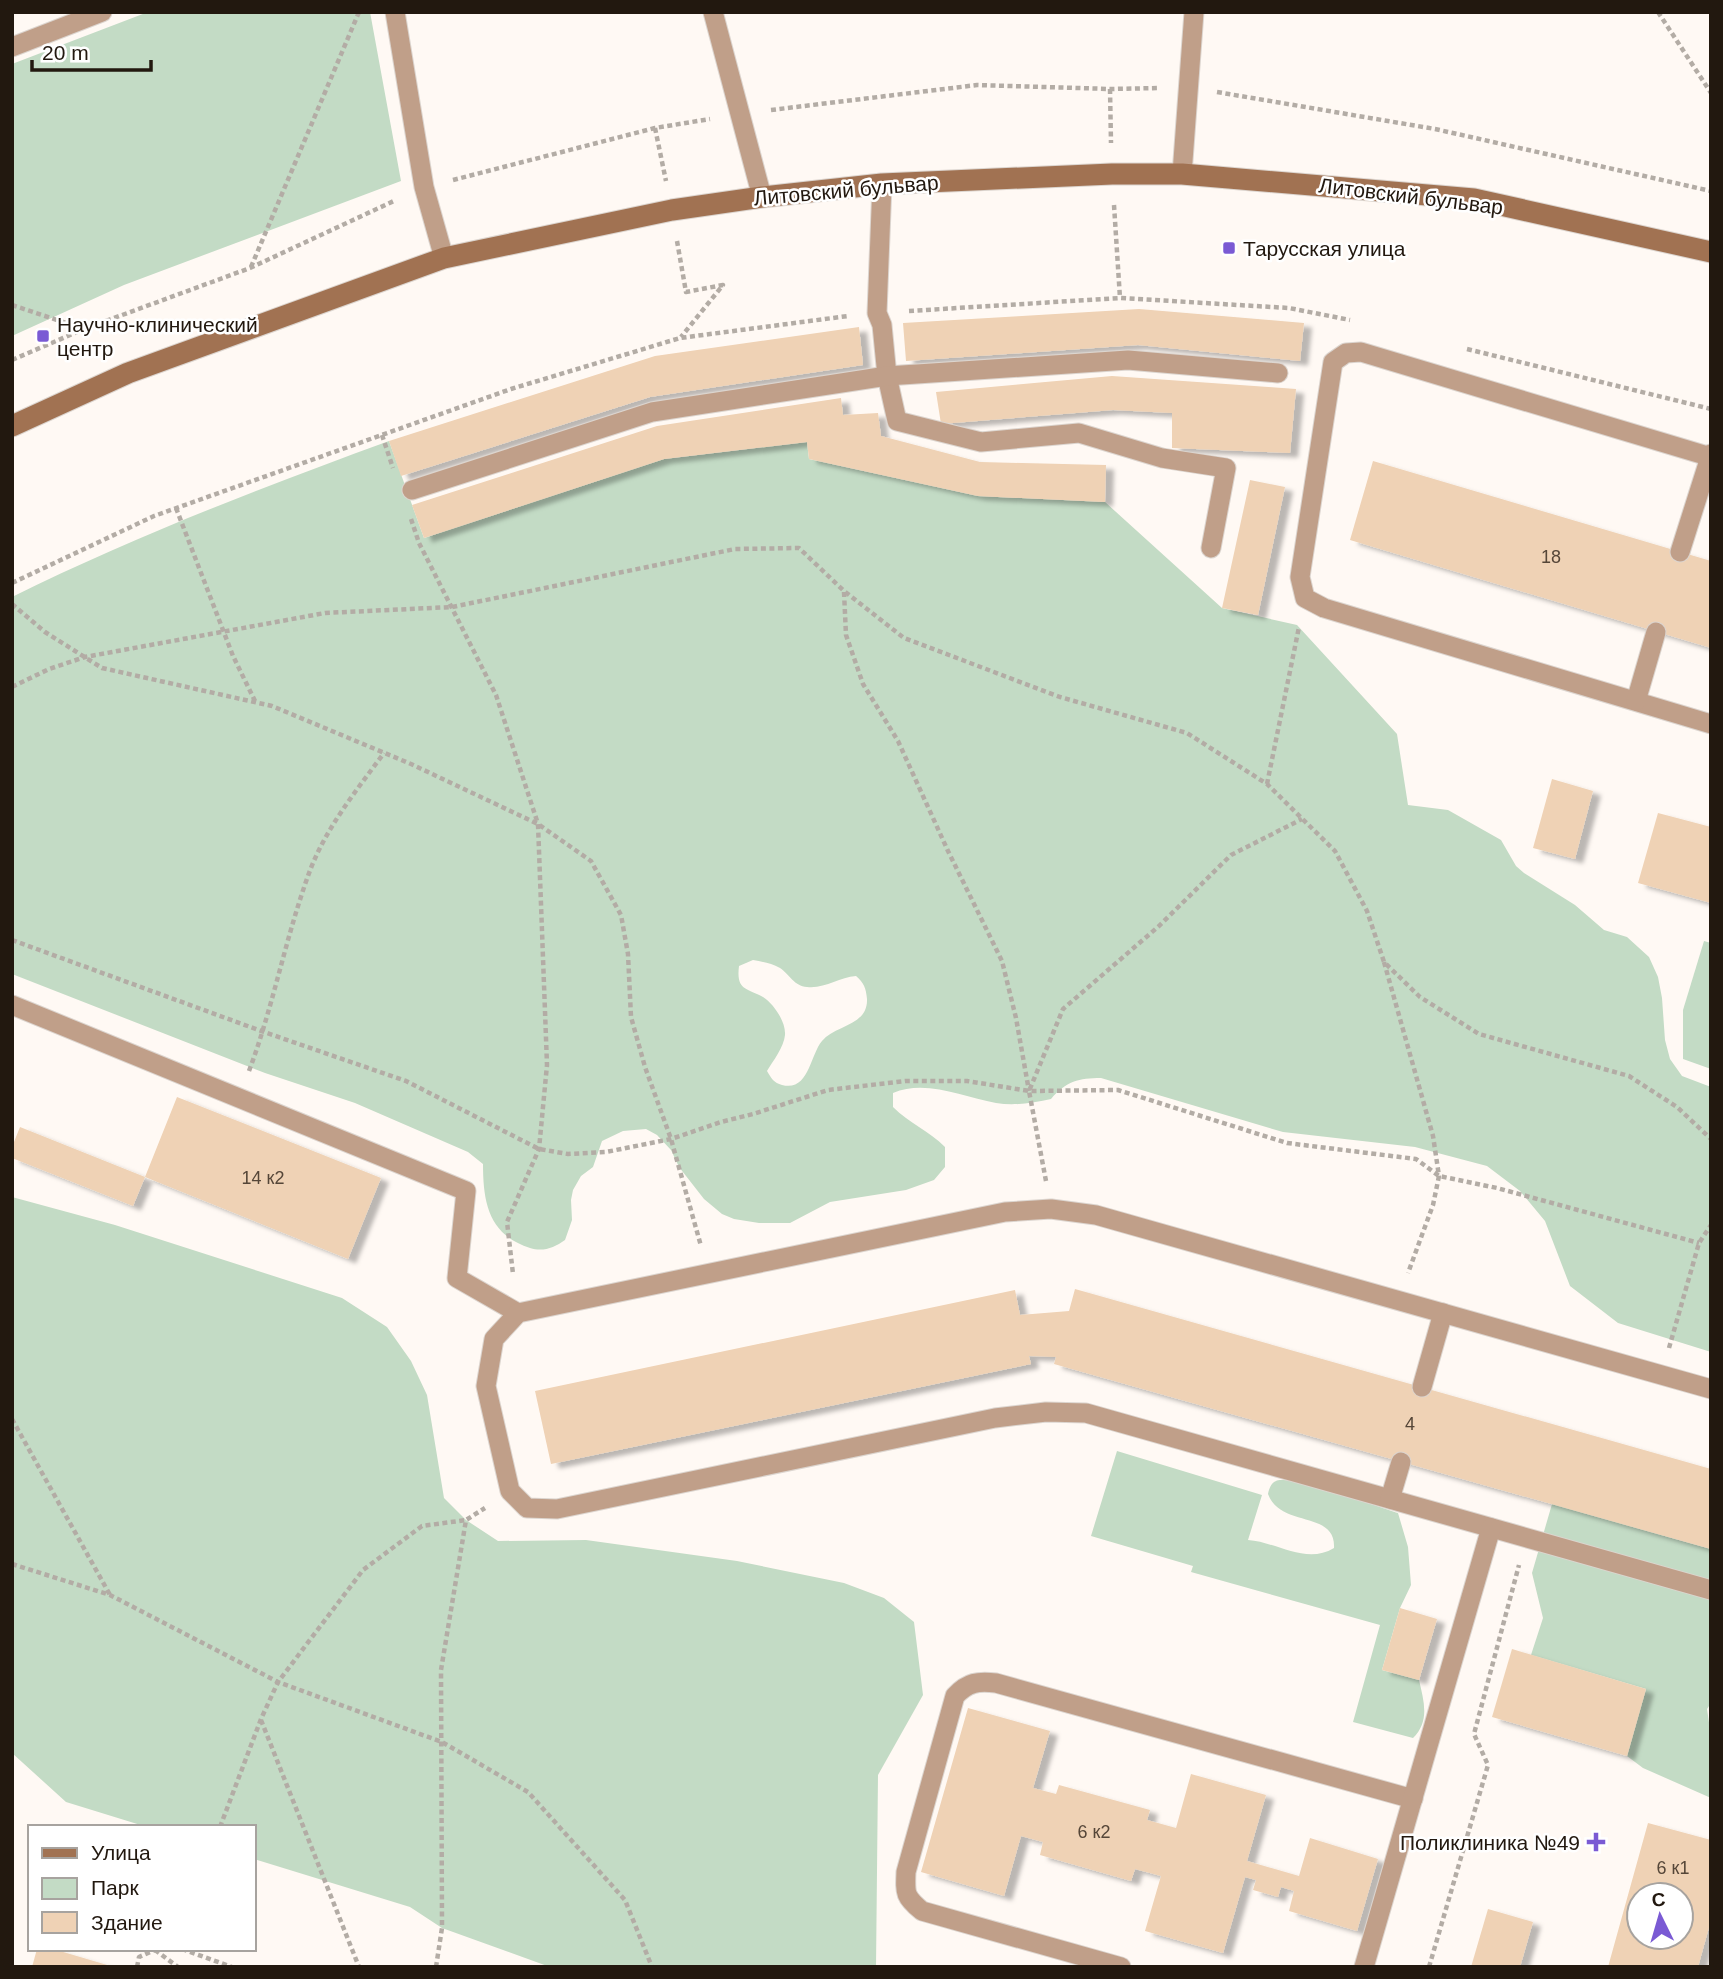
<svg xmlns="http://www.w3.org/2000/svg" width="1723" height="1979" font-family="Helvetica,sans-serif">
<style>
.green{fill:#c3dbc5;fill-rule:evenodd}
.building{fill:#efd2b5;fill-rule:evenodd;filter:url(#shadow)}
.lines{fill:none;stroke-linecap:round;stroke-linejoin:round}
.lane-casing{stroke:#dcd5cf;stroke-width:21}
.secondary-casing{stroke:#dcd5cf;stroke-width:23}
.path{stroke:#b3aca5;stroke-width:4.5;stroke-dasharray:5 3.5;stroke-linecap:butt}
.lane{stroke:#c09f89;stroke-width:19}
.secondary{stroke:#a17252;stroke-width:21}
.poi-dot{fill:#7a5ad4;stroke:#fff;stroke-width:2.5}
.labels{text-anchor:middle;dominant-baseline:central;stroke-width:5;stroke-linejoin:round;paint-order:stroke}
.number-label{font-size:18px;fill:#554638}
.street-label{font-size:21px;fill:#22180f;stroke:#fff}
.poi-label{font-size:21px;fill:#22180f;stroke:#fff;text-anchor:start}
</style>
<defs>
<filter id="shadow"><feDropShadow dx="8" dy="4.5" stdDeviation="2" flood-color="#0004"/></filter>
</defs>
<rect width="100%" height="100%" fill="#fff9f4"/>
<g class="green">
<polygon points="148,12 370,12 401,181 124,285 12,336 12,64"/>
<path d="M389,441L424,538L664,459L807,442L809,459L978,496L1105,502L1222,608L1297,625L1397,734L1408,805L1448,810L1501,840L1516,866L1524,873L1575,905L1604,930L1627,937L1649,957L1658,977L1662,998L1665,1040L1670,1059L1682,1076L1711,1087V1352L1618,1323L1570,1286L1545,1221L1520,1191L1487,1166L1415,1147L1283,1132L1101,1078C1079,1078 1066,1081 1051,1099C1034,1103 1014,1106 996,1103C963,1097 926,1079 893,1093V1107C909,1123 929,1131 945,1147V1167L934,1180L906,1190L830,1202L790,1223H759L734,1219L722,1214L704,1199L679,1167L671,1150L657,1135L646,1129L623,1131L602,1141L593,1167L581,1176L573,1190L571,1200L572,1220L565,1240C554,1248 543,1252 530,1248C489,1235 483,1203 483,1164L468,1152L355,1103L265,1073L12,974V597C133,537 263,487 389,441ZM753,960C763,962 771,963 780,968C790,975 794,986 807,987C825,989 839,977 856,976C864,983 866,988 867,999C868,1026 835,1025 822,1041C810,1055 809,1092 782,1085C774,1083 771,1078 767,1071C773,1061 784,1047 785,1035C786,1022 774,1004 763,997C746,988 736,990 739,966Z"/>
<polygon points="1704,941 1711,943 1711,1069 1683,1059 1683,1010"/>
<polygon points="12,1197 115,1225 342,1298 387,1327 411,1361 427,1395 444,1498 466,1520 498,1541 586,1540 737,1561 844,1583 884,1598 914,1622 923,1695 878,1775 876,1967 550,1967 442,1928 410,1907 254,1859 254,1827 147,1827 66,1802 12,1753"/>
<path d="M1117,1451L1262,1495L1248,1540C1277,1542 1306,1565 1334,1548C1336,1510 1280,1528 1268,1494C1269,1489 1271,1483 1276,1481C1288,1474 1379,1507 1398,1513L1408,1547L1411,1585L1400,1608L1382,1670L1419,1680C1424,1702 1430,1721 1413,1738L1353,1722L1380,1625L1191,1572L1193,1566L1091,1536Z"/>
<polygon points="1552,1504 1711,1549 1711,1703 1707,1709 1711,1736 1711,1798 1643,1768 1627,1756 1646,1689 1531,1655 1543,1618 1532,1573"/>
</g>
<g class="building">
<polygon points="1139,309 1304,323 1300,361 1138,345 906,361 903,323"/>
<polygon points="859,327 863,365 650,397 401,476 389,441 655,356"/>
<polygon points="1112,376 1296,389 1290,453 1172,448 1172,413 1113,410 941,424 936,392"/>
<polygon points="841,398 843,415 878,413 881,436 980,462 1106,465 1105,502 978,496 809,459 807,442 664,459 424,538 412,505 657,426"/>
<polygon points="1373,461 1711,561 1711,648 1350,540"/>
<polygon points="1250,480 1285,487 1258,615 1222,608"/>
<polygon points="1552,779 1593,791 1575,859 1533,848"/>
<polygon points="1658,813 1711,827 1711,903 1638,883"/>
<polygon points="177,1097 381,1178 348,1259 145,1177"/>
<polygon points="20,1127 145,1177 133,1206 12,1158 12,1147"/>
<polygon points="1075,1289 1711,1469 1711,1549 1054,1364 1056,1357 1029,1356 1031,1364 551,1464 535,1391 1015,1290 1020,1315 1069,1311"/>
<polygon points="1400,1608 1437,1619 1419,1680 1382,1670"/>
<polygon points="1512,1649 1646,1689 1627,1756 1492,1717"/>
<polygon points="968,1708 1050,1731 1033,1788 1056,1794 1059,1785 1150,1810 1147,1820 1176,1828 1191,1774 1266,1795 1247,1861 1299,1876 1310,1838 1378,1859 1357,1931 1289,1911 1294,1891 1281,1887 1278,1897 1253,1890 1256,1880 1245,1877 1223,1953 1145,1931 1161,1876 1135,1869 1131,1881 1040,1855 1043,1842 1021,1836 1004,1896 921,1872"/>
<path d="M1648,1823L1711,1840V1920L1698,1967H1608ZM1639,1895H1681V1937H1639Z"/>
<polygon points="1488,1909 1533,1922 1520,1967 1471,1967"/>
<polygon points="37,1949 53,1949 114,1967 32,1967"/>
</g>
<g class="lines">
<defs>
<g id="lane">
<polyline points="395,12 424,187 444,258"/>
<polyline points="713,12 762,197"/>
<polyline points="12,47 102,12"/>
<polyline points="1182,174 1194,12"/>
<polyline points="882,184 877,313 882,325 887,376 897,421 981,442 1079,433 1162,458 1226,468 1211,548"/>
<polyline points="1711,457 1361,352 1346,353 1333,362 1300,577 1305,598 1324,608 1711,724"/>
<polyline points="412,490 652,412 887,376 1128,360 1278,373"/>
<polyline points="1680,552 1711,454"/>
<polyline points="1636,701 1656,632"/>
<polyline points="12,1005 466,1191 457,1278 518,1313"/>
<polyline points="1422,1387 1443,1313"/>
<polyline points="1711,1389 1096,1215 1051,1209 1005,1212 518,1313 494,1339 486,1386 510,1491 527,1508 557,1509 995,1418 1046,1412 1086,1413 1711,1590"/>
<polyline points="1390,1499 1401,1462"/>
<path d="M1121,1967L922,1911C905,1897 905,1894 906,1872L955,1696C968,1682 978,1681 996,1683L1413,1799"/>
<polyline points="1364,1967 1491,1528"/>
</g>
<polyline id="secondary" points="12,426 128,373 444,258 672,210 762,197 882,184 1112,174 1182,174 1474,199 1711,252"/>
</defs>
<use href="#lane" class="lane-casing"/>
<use href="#secondary" class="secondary-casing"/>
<g class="path">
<polyline points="1658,12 1711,93"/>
<polyline points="1110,89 1111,143"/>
<polyline points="1217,92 1435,129 1711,191"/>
<polyline points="771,110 977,85 1110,89 1159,88"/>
<polyline points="655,128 666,181"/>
<polyline points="453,180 655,128 710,119"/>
<polyline points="1114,205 1120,298"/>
<polyline points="677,241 686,292 723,285 681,337"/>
<polyline points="251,267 359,12"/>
<polyline points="12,305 84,329"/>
<polyline points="909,311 1120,298 1289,308 1350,320"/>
<polyline points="1467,349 1711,409"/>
<polyline points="12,360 84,329 250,268 396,200"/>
<polyline points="382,435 393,468"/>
<polyline points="176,508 233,656 255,701"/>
<polyline points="411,519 419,543 496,695 538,824 547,1065 539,1149 507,1222 513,1274"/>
<polyline points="12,583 154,516 511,389 680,338 848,316"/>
<polyline points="844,592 846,635 863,684 898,741 948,851 1002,961 1016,1018 1029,1091"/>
<polyline points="12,604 45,632 102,668 272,706 411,764 538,824 591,861 621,915 628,954 631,1017 645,1067 671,1139 701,1246"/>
<polyline points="12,687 49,669 85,657 325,613 452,607 735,549 799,548 844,591 904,638 1060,697 1187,733 1267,784 1335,851 1367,911 1384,962 1420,997 1479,1034 1629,1076 1677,1107 1711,1139"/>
<polyline points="1267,784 1299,627"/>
<polyline points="12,940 264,1032 406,1081 539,1149 568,1154 606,1152 671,1139 721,1122 753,1114 828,1090 905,1081 967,1081 1029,1091 1118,1090 1287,1143 1416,1159 1439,1176 1497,1188 1699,1243"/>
<polyline points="1384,962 1433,1136 1439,1176 1433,1205 1408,1273"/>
<path d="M249,1071C273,1007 285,940 308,876C324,830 356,791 384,753"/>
<polyline points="1046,1181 1029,1091 1063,1009 1159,926 1231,855 1302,819"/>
<polyline points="1669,1348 1699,1243 1711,1225"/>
<polyline points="12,1419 110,1595"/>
<polyline points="12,1564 110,1595 278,1682 442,1742 528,1792 625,1900 652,1967"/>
<polyline points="261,1720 359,1967"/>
<polyline points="220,1827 261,1719 278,1682 363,1570 422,1526 466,1520"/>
<polyline points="182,1949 232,1967"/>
<polyline points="155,1950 178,1967"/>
<polyline points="137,1967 139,1957 155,1950"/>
<polyline points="436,1967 442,1928 441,1670 466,1520 485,1508"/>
<polyline points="1429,1967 1488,1765 1474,1734 1519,1565"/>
</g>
<use href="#lane" class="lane"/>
<use href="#secondary" class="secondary"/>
</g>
<g class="poi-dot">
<rect x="1222" y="241" width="14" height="14" rx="3.5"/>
<rect x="36" y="329" width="14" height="14" rx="3.5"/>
<path d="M1592.5 1831.5h7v7h7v7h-7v7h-7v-7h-7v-7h7z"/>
</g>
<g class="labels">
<g class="number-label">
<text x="1551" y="557">18</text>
<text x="263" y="1178">14 к2</text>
<text x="1410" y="1424">4</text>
<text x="1094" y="1832">6 к2</text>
<text x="1673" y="1868">6 к1</text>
</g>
<g class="street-label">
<text transform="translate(846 190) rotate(-5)">Литовский бульвар</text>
<text transform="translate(1411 196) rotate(7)">Литовский бульвар</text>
</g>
<g class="poi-label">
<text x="1243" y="248">Тарусская улица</text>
<text x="57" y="324">Научно-клинический<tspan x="57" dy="24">центр</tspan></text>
<text x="1580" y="1842" text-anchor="end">Поликлиника №49</text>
</g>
</g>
<rect width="1723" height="1979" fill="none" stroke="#22180f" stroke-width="28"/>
<rect x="28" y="1825" width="228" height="126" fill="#ffffff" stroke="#a7a39f" stroke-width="2"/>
<rect x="42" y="1848" width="35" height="10" fill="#a17252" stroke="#a7a39f" stroke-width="2"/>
<text x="91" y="1860" font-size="21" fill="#22180f">Улица</text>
<rect x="42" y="1878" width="35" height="21" fill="#c3dbc5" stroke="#a7a39f" stroke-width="2"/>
<text x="91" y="1895" font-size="21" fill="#22180f">Парк</text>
<rect x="42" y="1912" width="35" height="21" fill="#efd2b5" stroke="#a7a39f" stroke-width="2"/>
<text x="91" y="1930" font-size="21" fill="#22180f">Здание</text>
<g transform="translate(1660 1916) rotate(355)"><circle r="33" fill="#ffffff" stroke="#a7a39f" stroke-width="2"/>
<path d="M0-5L12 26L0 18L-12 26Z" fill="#7a5ad4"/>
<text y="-10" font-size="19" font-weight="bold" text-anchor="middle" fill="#22180f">С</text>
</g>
<path d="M32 60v10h119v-10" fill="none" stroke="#22180f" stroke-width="3.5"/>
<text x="42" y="60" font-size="21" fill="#22180f" stroke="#ffffff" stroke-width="5" paint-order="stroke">20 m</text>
</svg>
